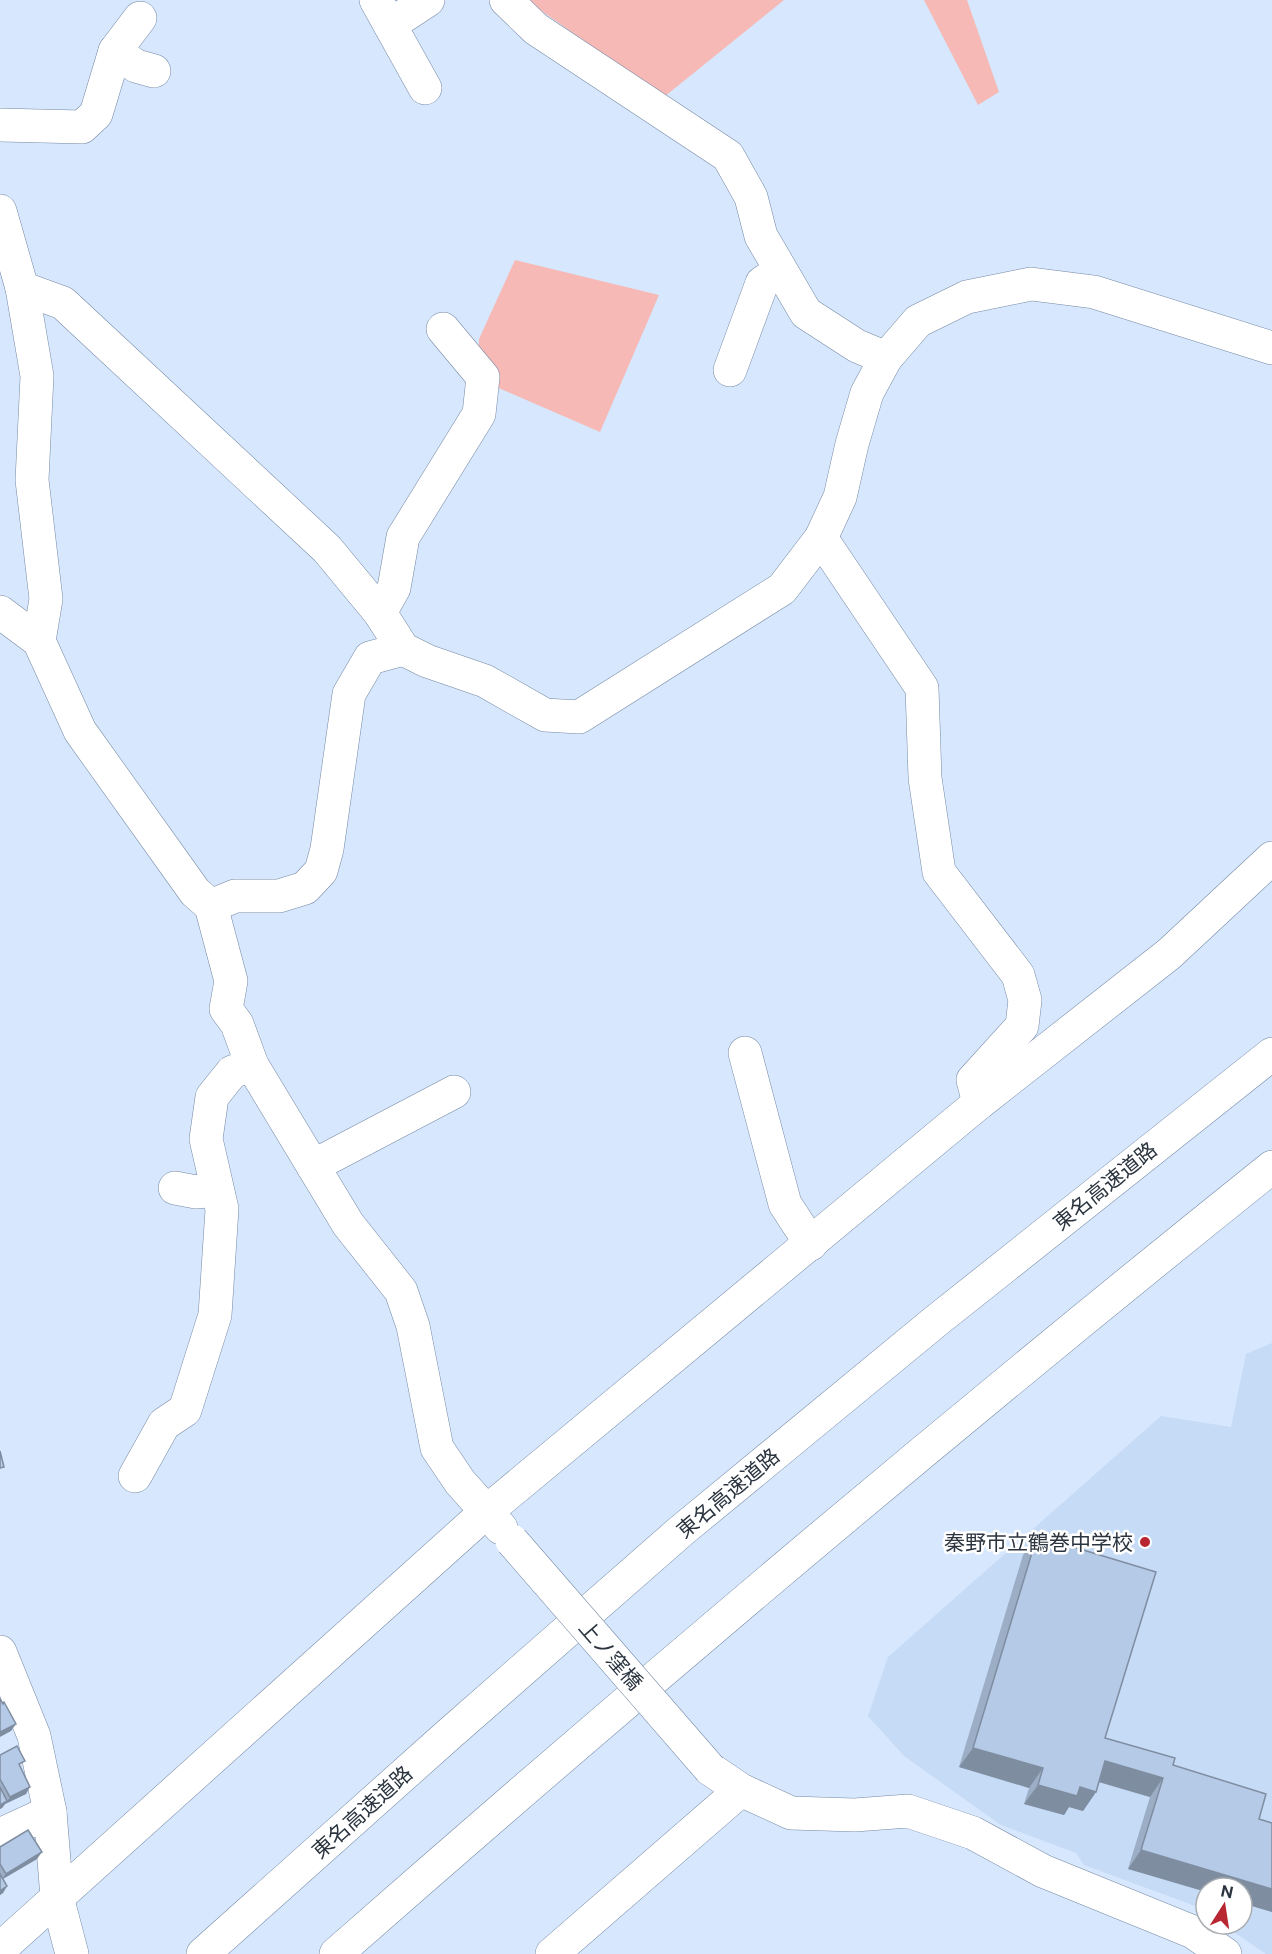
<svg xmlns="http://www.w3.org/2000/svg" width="1272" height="1954" font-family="'Public Sans','Noto Sans JP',sans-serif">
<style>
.built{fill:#c6dbf6}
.green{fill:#f6b9b5}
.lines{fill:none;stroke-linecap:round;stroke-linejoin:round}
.minor-casing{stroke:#7589a3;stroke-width:34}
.highway-casing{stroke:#7589a3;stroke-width:34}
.minor{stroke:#fff;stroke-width:33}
.highway{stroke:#fff;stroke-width:33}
.minor-bridge-casing{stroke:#7589a3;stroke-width:34;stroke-linecap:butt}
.minor-bridge{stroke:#fff;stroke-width:33}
.wall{fill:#9caec6}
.shaded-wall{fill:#7f8da1}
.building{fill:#b5cae6;stroke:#7f8da1;stroke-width:1.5}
.poi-dot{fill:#b72631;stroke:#fff;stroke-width:2}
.labels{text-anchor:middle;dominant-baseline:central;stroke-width:5;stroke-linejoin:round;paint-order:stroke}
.street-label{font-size:21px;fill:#2b343f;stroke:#fff}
.poi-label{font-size:21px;fill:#2b343f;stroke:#fff;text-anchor:end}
</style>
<rect width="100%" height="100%" fill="#d6e7fe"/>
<polygon class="built" points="1272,1343 1272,1954 1266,1954 1222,1924 1242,1924 1242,1888 1206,1888 1206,1913 1198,1907 1084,1865 1076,1853 1001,1825 904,1756 868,1716 888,1657 1161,1416 1231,1427 1246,1354"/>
<g class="green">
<polygon points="526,0 784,0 664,97"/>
<polygon points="924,0 967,0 999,92 978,105"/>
<polygon points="515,260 659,295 600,432 478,379 479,339"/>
</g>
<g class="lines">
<defs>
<g id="minor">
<polyline points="376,0 425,88"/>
<polyline points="506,0 536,29 728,156 751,197 761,236 806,313 857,346 886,358"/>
<polyline points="390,25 428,0"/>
<polyline points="115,51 136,66 154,71"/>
<polyline points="0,125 82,127 96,114 115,51 140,18"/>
<polyline points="0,211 22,288 37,376 32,480 46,599 39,641"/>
<polyline points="22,288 63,303 327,549 380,613 403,649 427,661 485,681 545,715 579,717 782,589 821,538 840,497 852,444 867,393 886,358 918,321 967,297 1031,284 1094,292 1272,348"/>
<polyline points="730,370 762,283 780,271"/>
<polyline points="821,538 922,688 925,778 939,872 1018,975 1025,1000 1022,1026 973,1080 979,1103"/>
<polyline points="0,612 39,641 80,731 195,892 211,906 231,981 226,1009 237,1024 252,1065 348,1224 401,1291 413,1326 437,1448 460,1482 501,1528"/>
<polyline points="380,613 394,588 403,537 479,414 483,377 443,329"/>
<polyline points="211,906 235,896 279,896 305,888 321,871 327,849 349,694 370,658 403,649"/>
<polyline points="745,1053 785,1204 811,1244"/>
<polyline points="313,1166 454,1092"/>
<polyline points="175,1188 196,1192 217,1190"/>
<polyline points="135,1476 164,1424 185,1410 215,1315 222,1209 206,1139 212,1097 232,1072 252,1065"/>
<polyline points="0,1652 34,1736 50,1812 57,1897 72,1954"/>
<polyline points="710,1769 741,1790 791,1813 855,1815 908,1811 973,1833 1043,1871 1193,1932 1225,1954"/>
<polyline points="0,1835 50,1812"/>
<polyline points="0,1949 486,1512 979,1103 1169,954 1272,858"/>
<polyline points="552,1954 741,1790"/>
</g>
<g id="highway">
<polyline points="203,1954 447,1736 681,1531 936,1321 1272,1054"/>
<path d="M336,1954C642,1685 954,1422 1272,1167"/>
</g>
</defs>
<use href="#minor" class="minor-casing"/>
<use href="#highway" class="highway-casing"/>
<use href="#minor" class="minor"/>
<use href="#highway" class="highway"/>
<defs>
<polyline id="minor-bridge" points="512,1541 710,1769"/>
</defs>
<use href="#minor-bridge" class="minor-bridge-casing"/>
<use href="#minor-bridge" class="minor-bridge"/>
</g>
<g class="wall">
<polygon points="1037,1536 1105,1738 1173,1765 1259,1819 1272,1912 1242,1903 1242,1888 1128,1869 1150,1797 1099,1782 1096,1792 1083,1811 1069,1807 1064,1815 1024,1804 1029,1788 959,1767 1023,1555"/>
<polygon points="0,1755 20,1767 26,1794 5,1804 2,1808 0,1809"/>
<polygon points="0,1847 37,1859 3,1879 7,1886 3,1893 0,1895"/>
</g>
<g class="shaded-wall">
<polygon points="16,1724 11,1731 0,1737 0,1732"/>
<polygon points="973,1748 1043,1768 1029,1788 959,1767"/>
<polygon points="1105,1761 1163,1778 1150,1797 1092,1780"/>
<polygon points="1038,1785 1080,1787 1096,1792 1083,1811 1069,1807 1064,1815 1024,1804"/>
<polygon points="30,1787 26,1794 5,1804 2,1808 0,1809 0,1805 7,1802 10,1797"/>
<polygon points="1141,1850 1272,1889 1272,1912 1242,1903 1242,1888 1206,1888 1206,1892 1128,1869"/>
<polygon points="42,1852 37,1859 1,1880 6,1874"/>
<polygon points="7,1886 3,1893 0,1895 0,1891"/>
</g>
<g class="building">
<polygon points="0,1451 4,1467 0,1468"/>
<polygon points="1037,1536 1156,1572 1105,1738 1175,1758 1173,1765 1266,1794 1259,1819 1272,1823 1272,1889 1141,1850 1163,1778 1105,1761 1096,1792 1080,1787 1077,1796 1038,1785 1043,1768 973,1748"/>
<polygon points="0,1699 3,1704 4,1702 16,1724 0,1732"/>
<polygon points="17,1746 25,1761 19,1764 30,1787 10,1797 0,1779 0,1755"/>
<polygon points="0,1787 7,1801 0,1805"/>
<polygon points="28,1830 42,1852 6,1874 0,1864 0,1847"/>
<polygon points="0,1874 7,1886 0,1891"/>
</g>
<circle class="poi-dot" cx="1145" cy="1542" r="6"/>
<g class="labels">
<g class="street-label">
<text transform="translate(1105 1186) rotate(-39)">東名高速道路</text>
<text transform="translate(728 1493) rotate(-40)">東名高速道路</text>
<text transform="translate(611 1655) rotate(49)">上ノ窪橋</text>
<text transform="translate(362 1812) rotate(-42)">東名高速道路</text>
</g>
<g class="poi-label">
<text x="1133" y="1542">秦野市立鶴巻中学校</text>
</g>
</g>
<g transform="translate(1224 1906) rotate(12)"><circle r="28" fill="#ffffff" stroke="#aaaeb2" stroke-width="1.5"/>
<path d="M0-4.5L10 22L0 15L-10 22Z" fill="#b72631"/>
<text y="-9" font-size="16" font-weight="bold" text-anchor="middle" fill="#2b343f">N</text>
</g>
</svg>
